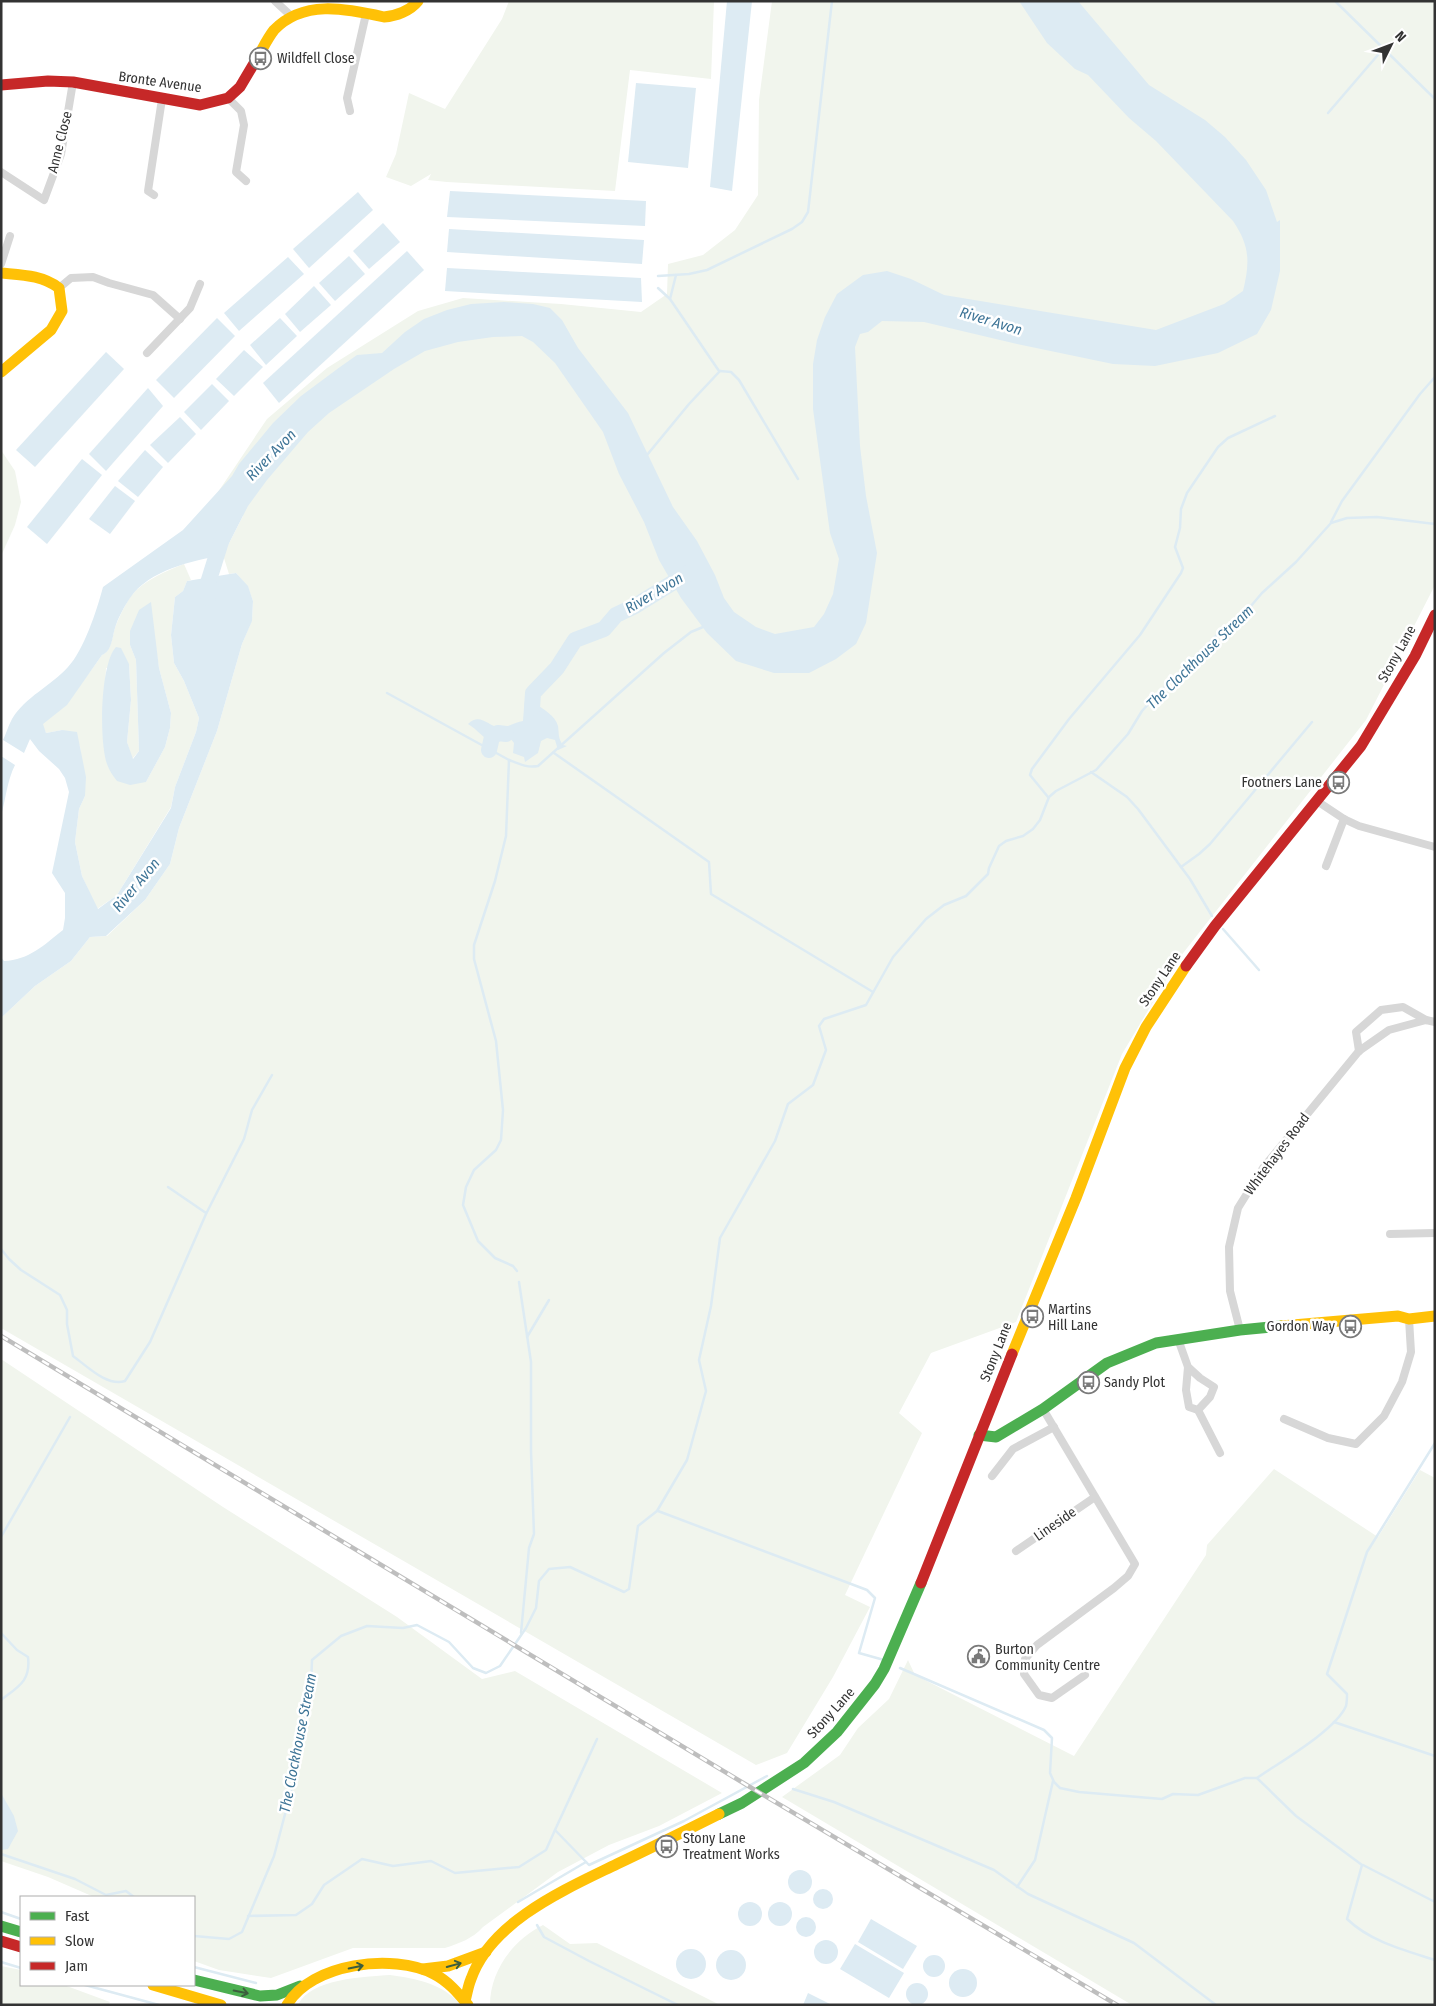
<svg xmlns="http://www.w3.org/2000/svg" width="1436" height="2006" font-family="'Fira Sans Condensed',sans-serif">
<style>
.green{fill:#f1f5ed;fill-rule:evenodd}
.water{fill:#ddebf3}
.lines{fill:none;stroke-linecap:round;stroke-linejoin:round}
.stream{stroke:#ddebf3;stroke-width:2.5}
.river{stroke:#ddebf3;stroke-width:16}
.street{stroke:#d7d7d7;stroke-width:8}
.fast{stroke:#4caf50;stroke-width:11}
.slow{stroke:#ffc107;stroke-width:11}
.jam{stroke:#c62828;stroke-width:11}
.rail-casing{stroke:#bebebe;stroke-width:4.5}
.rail{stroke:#fff;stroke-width:2.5;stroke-dasharray:8;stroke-linecap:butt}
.oneway{stroke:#3c5e3d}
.labels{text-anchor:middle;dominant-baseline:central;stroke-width:5;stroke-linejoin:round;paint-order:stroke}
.poi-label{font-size:14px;fill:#333;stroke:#fff;text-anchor:start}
.street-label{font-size:14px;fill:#333;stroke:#fff}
.water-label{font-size:15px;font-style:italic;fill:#3f7597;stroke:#fff}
</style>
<rect width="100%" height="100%" fill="#fff"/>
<g class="green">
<polygon points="509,1 714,1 711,79 630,70 615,191 447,182 428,180 431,174 411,186 386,177 396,154 409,93 445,109 502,19"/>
<polygon points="772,1 1435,1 1435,585 1366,720 1180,957 1122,1054 1016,1322 931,1353 899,1413 922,1433 845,1595 870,1607 833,1677 787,1753 756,1765 1,1328 1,1018 35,986 71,961 90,937 107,936 145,900 170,864 179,828 217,731 242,644 252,620 253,601 248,587 236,573 229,574 223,555 243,516 218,492 267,419 327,368 418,311 463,298 561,304 641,312 667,294 668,264 703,255 735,230 758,195 759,100"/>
<polygon points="1,450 15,471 21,502 15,525 1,556"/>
<path d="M184,564L191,580L187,581L183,591L175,597L171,635L174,663L184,681L199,718L196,732L175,787L171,807L117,895L97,909L82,876L75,842L79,809L85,796L80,746L62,730L46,733L42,724C66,704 85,680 102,655C112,650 112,637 115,628C119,617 125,605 131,596C144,580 166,571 184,564ZM155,643L159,668L171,713L170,728L165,747L146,782L103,730L106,668L129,664L131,700L127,742L132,759L139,751L136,660L130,645Z"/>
<path d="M1,1359L223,1507L397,1617L482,1679L515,1671L722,1793L659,1826L609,1845L558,1872L483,1927C472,1939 460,1943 445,1948H353L271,1978L219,1970L194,1961V1897H94L48,1877L1,1861Z"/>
<polygon points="1274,1469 1378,1537 1420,1470 1435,1478 1435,2005 1132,2005 782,1797 840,1755 858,1728 889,1699 908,1660 915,1675 1074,1756 1206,1555 1207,1545"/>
<path d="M543,1925L570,1944L597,1943L720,2005H490C490,1971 513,1940 543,1925Z"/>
<polygon points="1,1966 21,1970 21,1985 64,1985 110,2002 108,2005 1,2005"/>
<path d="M390,1975C417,1979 442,1983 461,2005H298C311,1978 364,1977 390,1975Z"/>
</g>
<g class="water">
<polygon points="727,1 752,1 732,191 710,187"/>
<path d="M1019,1H1078L1149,85L1205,120L1225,137L1246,160L1266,190L1277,222L1280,220V271L1271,310L1257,334L1218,353L1155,366L1113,364L1017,344L924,322L882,321L868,332L860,334L855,347L860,446L866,496L877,553L866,623L856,644L836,659L809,673H774L736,661L707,633L681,598L659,560L644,522L619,474L603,432L555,363L533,342L522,336L493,337L458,342L425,351L394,369L329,413L308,432L267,480L248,506L223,555C192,561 149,570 130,598C124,607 118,618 115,628C112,638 112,651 102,655L67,705L43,724L46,733L62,730L77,732L86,777L85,796L79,809L75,842L82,876L98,909L117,895L171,808L175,787L196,732L199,718L184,681L174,663L171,635L175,597L183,591L187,581L236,573L248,586L253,601L252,621L242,644L217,731L179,828L170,864L145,900L106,936L90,937L71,961L35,986L1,1018V957L4,961C29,960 44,945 63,930L65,918V893L52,873L69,792L65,778L59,769L39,751L30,739L24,753L3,740C6,734 8,726 12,719C25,697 51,686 68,667C84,650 97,610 103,587L183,530L232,476L239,464L273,423L301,396L340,367L357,355L382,353L405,332L424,319L447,310L471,304L504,302L533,304L550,308L562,320L578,348L628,413L673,507L697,541L715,575L724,598L734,612L756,627L775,634L814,627L824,614L833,594L839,559L830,533L813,409V364L817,340L825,317L837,294L863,275L887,271L911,279L944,295L1156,330L1224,304L1243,291C1250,262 1250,246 1233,221L1156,141L1129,118L1088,75L1075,69L1047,43Z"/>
<polygon points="636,83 696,88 688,168 628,162"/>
<polygon points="450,191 646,201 645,226 447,217"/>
<polygon points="358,192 373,210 309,268 293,249"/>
<polygon points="383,223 400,242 369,269 353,251"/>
<polygon points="449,229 644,240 642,264 447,252"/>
<polygon points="407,251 424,270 279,403 263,383"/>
<polygon points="349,256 365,274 335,301 319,283"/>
<polygon points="288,257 304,274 239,331 224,313"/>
<polygon points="447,268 641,278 642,302 445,291"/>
<polygon points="314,286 331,305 300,332 285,314"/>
<polygon points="217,318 235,336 174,398 156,380"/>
<polygon points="280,318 297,336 266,365 250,345"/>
<polygon points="244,350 263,367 234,396 216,379"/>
<polygon points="106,352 124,369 35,467 16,450"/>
<polygon points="212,384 229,401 201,430 184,412"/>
<polygon points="148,388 163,406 106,471 89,454"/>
<polygon points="180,417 196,434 168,463 150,445"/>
<polygon points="145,450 163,467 138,497 118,481"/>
<polygon points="82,459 102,475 47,544 27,527"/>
<polygon points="115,486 135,501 110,534 89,519"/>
<path d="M151,602L159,668L171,713L170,728L165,747L146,782L130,785L117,781C113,776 109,770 107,764C99,742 100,664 116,647L121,648L129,664L131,700L127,742L133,759L139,751L136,660L130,645V631L139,610Z"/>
<path d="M537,685L539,689L534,703C543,709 555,715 558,726C559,733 558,739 563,745L567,746L558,750L555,740L547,738L541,741L538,753L525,762L524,757L513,753L514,743L510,738L501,736L492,742C486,741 477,729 468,724C480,712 488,726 500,728C506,728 516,722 523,721C525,705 522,695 537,685Z"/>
<path d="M1,756L15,765C7,781 6,798 1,816Z"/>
<polygon points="1,1793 14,1816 18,1831 8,1849 1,1850"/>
<circle cx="800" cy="1882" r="12"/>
<circle cx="823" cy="1899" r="10"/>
<circle cx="750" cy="1914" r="12"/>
<circle cx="780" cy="1914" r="12"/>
<circle cx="806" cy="1927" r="10"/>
<polygon points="871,1919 917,1946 903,1969 858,1942"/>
<circle cx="826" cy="1952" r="12"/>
<polygon points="855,1944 904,1973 889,1998 840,1969"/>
<circle cx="691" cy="1964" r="15"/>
<circle cx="731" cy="1965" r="15"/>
<circle cx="934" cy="1966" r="11"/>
<circle cx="963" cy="1983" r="14"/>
<circle cx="917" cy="1994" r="11"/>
<polygon points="808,1993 832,2005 803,2005"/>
</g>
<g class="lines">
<g class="stream">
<polyline points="1335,1 1435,99"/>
<polyline points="1328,113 1383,49"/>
<polyline points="658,276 689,274 707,270 792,229 802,222 808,212 832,1"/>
<polyline points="658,288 670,299 719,371"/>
<polyline points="670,299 676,275"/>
<polyline points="720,371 731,372 739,380 798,479"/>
<polyline points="647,455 689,404 720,371"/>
<polyline points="1331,522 1342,501 1420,394 1435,377"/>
<path d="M387,693L509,760C519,764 527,768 538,766L664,653L691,632L703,627"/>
<polyline points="554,753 709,862 711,894 873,992"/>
<polyline points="509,760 506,836 495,881 474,945 474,959 496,1041 503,1110 501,1140 496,1150 474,1170 466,1187 463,1205 478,1241 495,1258 513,1266 517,1271"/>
<polyline points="1091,772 1127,797 1138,809 1190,879 1212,916"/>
<polyline points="1048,797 1030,775 1032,769 1069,719 1140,635 1181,573 1183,568 1175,547 1180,528 1181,509 1187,493 1218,447 1228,438 1275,416"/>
<polyline points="1181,867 1199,854 1210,844 1312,722"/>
<polyline points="1223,929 1259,970"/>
<polyline points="168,1187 206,1213"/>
<path d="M1,1249L9,1259L21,1270L60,1295L67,1310V1324L73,1356C87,1366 107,1387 125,1381L150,1342L206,1214L244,1139L252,1110L272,1075"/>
<polyline points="519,1282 531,1362 531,1451 534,1534 529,1548 521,1633"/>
<polyline points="527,1337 549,1300"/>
<polyline points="658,1511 867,1590 875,1598 859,1653 884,1660"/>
<polyline points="1,1537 70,1417"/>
<path d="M1,1633L17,1650L28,1657C31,1681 18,1687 1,1700"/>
<path d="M900,1668L1044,1730L1052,1738L1050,1773L1054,1782L1060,1788L1079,1792L1162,1799L1173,1794L1198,1795L1245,1778H1257C1280,1762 1336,1730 1346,1706C1347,1702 1347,1697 1347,1694L1327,1674L1367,1552L1435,1443"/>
<polyline points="1334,1722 1435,1756"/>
<path d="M1257,1778L1296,1816L1362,1865L1347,1919C1371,1942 1404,1950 1435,1960"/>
<polyline points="793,1789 834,1802 994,1870 1028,1894 1134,1943 1216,2005"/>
<polyline points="555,1830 597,1739"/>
<polyline points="1,1854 75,1879 106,1895 126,1891 134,1897"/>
<polyline points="1363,1865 1435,1902"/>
<polyline points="1017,1887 1035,1860 1053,1781"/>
<polyline points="518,1902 586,1862"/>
<polyline points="1,1912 21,1919"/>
<polyline points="248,1916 296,1915 312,1904 324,1885 362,1859 393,1866 431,1861 455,1873 519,1867 546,1850 555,1830 589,1865 684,1821 767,1776"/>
<polyline points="537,1925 544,1937 589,1961 678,2005"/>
<polyline points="194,1936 229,1939 242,1932 274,1856 294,1780 311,1687 312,1660 341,1636 367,1626 403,1628 417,1625 449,1642 473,1668 486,1673 500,1666 526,1628 536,1608 539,1581 549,1569 570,1567 624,1592 629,1589 638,1526 657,1511 687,1460 706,1391 699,1360 711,1306 720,1238 775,1141 788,1104 813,1085 826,1050 819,1026 824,1019 866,1005 893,957 926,919 944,905 966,896 988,874 989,868 999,846 1006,841 1023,836 1033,829 1040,820 1049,797 1056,791 1096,770 1128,734 1142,711 1152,700 1219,633 1239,620 1262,593 1296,562 1331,523 1347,518 1377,517 1435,524"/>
<polyline points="1,1962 21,1968"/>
<polyline points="194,1967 256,1983"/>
<polyline points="85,1985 159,2005"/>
</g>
<g class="river">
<polyline points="208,598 208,583 223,535"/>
<polyline points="532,708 533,693 557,668 575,640 604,629 616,615 635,606 690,572"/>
<polyline points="489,750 492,737 498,733 506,734"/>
</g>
<g class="street">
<polyline points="275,1 289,14"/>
<polyline points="228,98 241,111 244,125 236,172 246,181"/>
<polyline points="350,111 347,98 366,14"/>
<polyline points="1,172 44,200 61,154 73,82"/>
<polyline points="154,195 148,191 162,99"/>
<polyline points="1,264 10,236"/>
<polyline points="59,288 71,278 93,277 109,283 153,295 180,319"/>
<polyline points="147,353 190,308 200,284"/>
<polyline points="1317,801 1344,819 1359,826 1435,847"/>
<polyline points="1326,866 1344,819"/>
<polyline points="1359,1051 1356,1032 1381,1010 1403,1007 1426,1020"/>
<polyline points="1390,1234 1435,1233"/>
<polyline points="1240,1330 1230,1291 1229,1247 1238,1208 1263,1168 1359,1051 1389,1030 1426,1020 1435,1022"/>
<polyline points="1178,1339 1188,1367 1186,1390 1189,1407 1198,1410 1210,1397 1214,1387 1200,1378 1188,1367"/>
<polyline points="1043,1409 1135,1564 1128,1576 1114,1588 1037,1645 1025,1659 1024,1674 1039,1695 1052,1698 1085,1675"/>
<polyline points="1198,1410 1220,1453"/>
<polyline points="1284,1419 1328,1438 1356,1444 1384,1416 1402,1382 1411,1352 1409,1319"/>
<polyline points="992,1476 1013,1449 1054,1427"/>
<polyline points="1016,1551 1095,1497"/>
</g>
<g class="fast">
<polyline points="979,1435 996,1437 1043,1409 1107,1363 1156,1343 1240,1330 1281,1326"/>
<polyline points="719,1814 742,1803 804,1763 837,1732 875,1684 884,1669 921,1583"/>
<polyline points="1,1926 21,1932"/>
<polyline points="194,1980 260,1996 277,1995 300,1986"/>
</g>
<g class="slow">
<path d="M256,60C262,50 267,39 274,30C303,0 344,8 384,17C396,16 410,11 418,1"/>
<path d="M1,273C22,275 42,275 59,288L62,311L51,330L1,372"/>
<polyline points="1281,1326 1398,1316 1409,1319 1435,1316"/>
<polyline points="1012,1354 1076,1198 1125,1068 1146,1027 1186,966"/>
<polyline points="423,1969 448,1966 486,1952"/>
<polyline points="153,1985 221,2005"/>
<path d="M465,2001C467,1994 468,1986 471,1979C491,1921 566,1889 617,1864C651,1848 685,1831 719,1814"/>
<path d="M287,2005C311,1963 393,1953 434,1974C448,1981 458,1993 468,2005"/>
</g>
<g class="jam">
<polyline points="1,85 48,81 73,82 200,105 228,98 240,87 256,60"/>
<polyline points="1186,966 1215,926 1361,746 1415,656 1435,615"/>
<polyline points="921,1583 1012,1354"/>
<polyline points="1,1941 21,1947"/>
</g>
<defs>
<polyline id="rail" points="1,1336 745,1784 1117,2005"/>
</defs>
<use href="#rail" class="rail-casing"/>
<use href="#rail" class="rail"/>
</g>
<defs><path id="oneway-shaft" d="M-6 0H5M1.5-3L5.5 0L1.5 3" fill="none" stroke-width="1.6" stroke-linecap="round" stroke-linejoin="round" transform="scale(1.25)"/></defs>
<g class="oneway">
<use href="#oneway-shaft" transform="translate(454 1965) rotate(-15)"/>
<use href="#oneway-shaft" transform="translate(356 1967) rotate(-12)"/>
<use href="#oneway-shaft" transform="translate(241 1992) rotate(11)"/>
</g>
<defs>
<symbol id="bus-ring" viewBox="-11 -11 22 22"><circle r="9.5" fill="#fff" stroke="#7a7a7a" stroke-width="1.5"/><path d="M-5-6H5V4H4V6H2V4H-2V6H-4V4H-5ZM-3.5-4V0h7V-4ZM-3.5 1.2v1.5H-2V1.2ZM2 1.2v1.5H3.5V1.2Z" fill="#7a7a7a"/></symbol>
<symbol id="civic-ring" viewBox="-11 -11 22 22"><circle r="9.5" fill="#fff" stroke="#7a7a7a" stroke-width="1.5"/><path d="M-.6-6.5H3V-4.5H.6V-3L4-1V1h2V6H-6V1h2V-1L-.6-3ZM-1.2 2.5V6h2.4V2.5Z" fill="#7a7a7a"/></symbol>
</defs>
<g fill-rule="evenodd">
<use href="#bus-ring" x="248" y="46" width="25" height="25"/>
<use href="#bus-ring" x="1326" y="770" width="25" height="25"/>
<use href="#bus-ring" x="1020" y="1304" width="25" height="25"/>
<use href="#bus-ring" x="1338" y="1314" width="25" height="25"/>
<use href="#bus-ring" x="1076" y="1370" width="25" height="25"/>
<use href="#civic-ring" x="966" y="1644" width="25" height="25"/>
<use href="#bus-ring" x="654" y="1834" width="25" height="25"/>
</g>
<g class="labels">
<g class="poi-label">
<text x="277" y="58">Wildfell Close</text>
<text x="1322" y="782" text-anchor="end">Footners Lane</text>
<text x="1048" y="1309">Martins<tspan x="1048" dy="16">Hill Lane</tspan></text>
<text x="1335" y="1326" text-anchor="end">Gordon Way</text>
<text x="1104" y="1382">Sandy Plot</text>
<text x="995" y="1649">Burton<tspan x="995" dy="16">Community Centre</tspan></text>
<text x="683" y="1838">Stony Lane<tspan x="683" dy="16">Treatment Works</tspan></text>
</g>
<g class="street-label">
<text transform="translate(160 82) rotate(8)">Bronte Avenue</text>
<text transform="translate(60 142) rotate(-76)">Anne Close</text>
<text transform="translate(1397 654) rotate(-61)">Stony Lane</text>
<text transform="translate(1160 979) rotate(-56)">Stony Lane</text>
<text transform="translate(1277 1154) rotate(-53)">Whitehayes Road</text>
<text transform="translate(996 1352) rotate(-68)">Stony Lane</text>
<text transform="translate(1055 1524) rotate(-35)">Lineside</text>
<text transform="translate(831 1713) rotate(-48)">Stony Lane</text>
</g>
<g class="water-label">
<text transform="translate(991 321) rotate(17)">River Avon</text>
<text transform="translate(271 455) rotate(-46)">River Avon</text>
<text transform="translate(654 593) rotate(-31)">River Avon</text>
<text transform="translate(1200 657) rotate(-44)">The Clockhouse Stream</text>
<text transform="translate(136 885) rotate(-50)">River Avon</text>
<text transform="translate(298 1743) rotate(-79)">The Clockhouse Stream</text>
</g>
</g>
<rect width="1436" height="2006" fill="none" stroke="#333333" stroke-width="5"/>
<rect x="20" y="1896" width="175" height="90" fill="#ffffff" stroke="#adadad"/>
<rect x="30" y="1912" width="25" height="8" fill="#4caf50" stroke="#adadad"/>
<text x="65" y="1921" font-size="15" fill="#333333">Fast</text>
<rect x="30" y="1937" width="25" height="8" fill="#ffc107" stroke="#adadad"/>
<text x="65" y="1946" font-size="15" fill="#333333">Slow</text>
<rect x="30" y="1962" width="25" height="8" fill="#c62828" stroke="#adadad"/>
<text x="65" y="1971" font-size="15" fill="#333333">Jam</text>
<g transform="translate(1391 45) rotate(48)" stroke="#ffffff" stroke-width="4" paint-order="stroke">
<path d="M0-4L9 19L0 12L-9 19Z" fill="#333333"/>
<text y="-8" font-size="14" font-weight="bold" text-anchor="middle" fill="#333333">N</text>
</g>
</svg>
